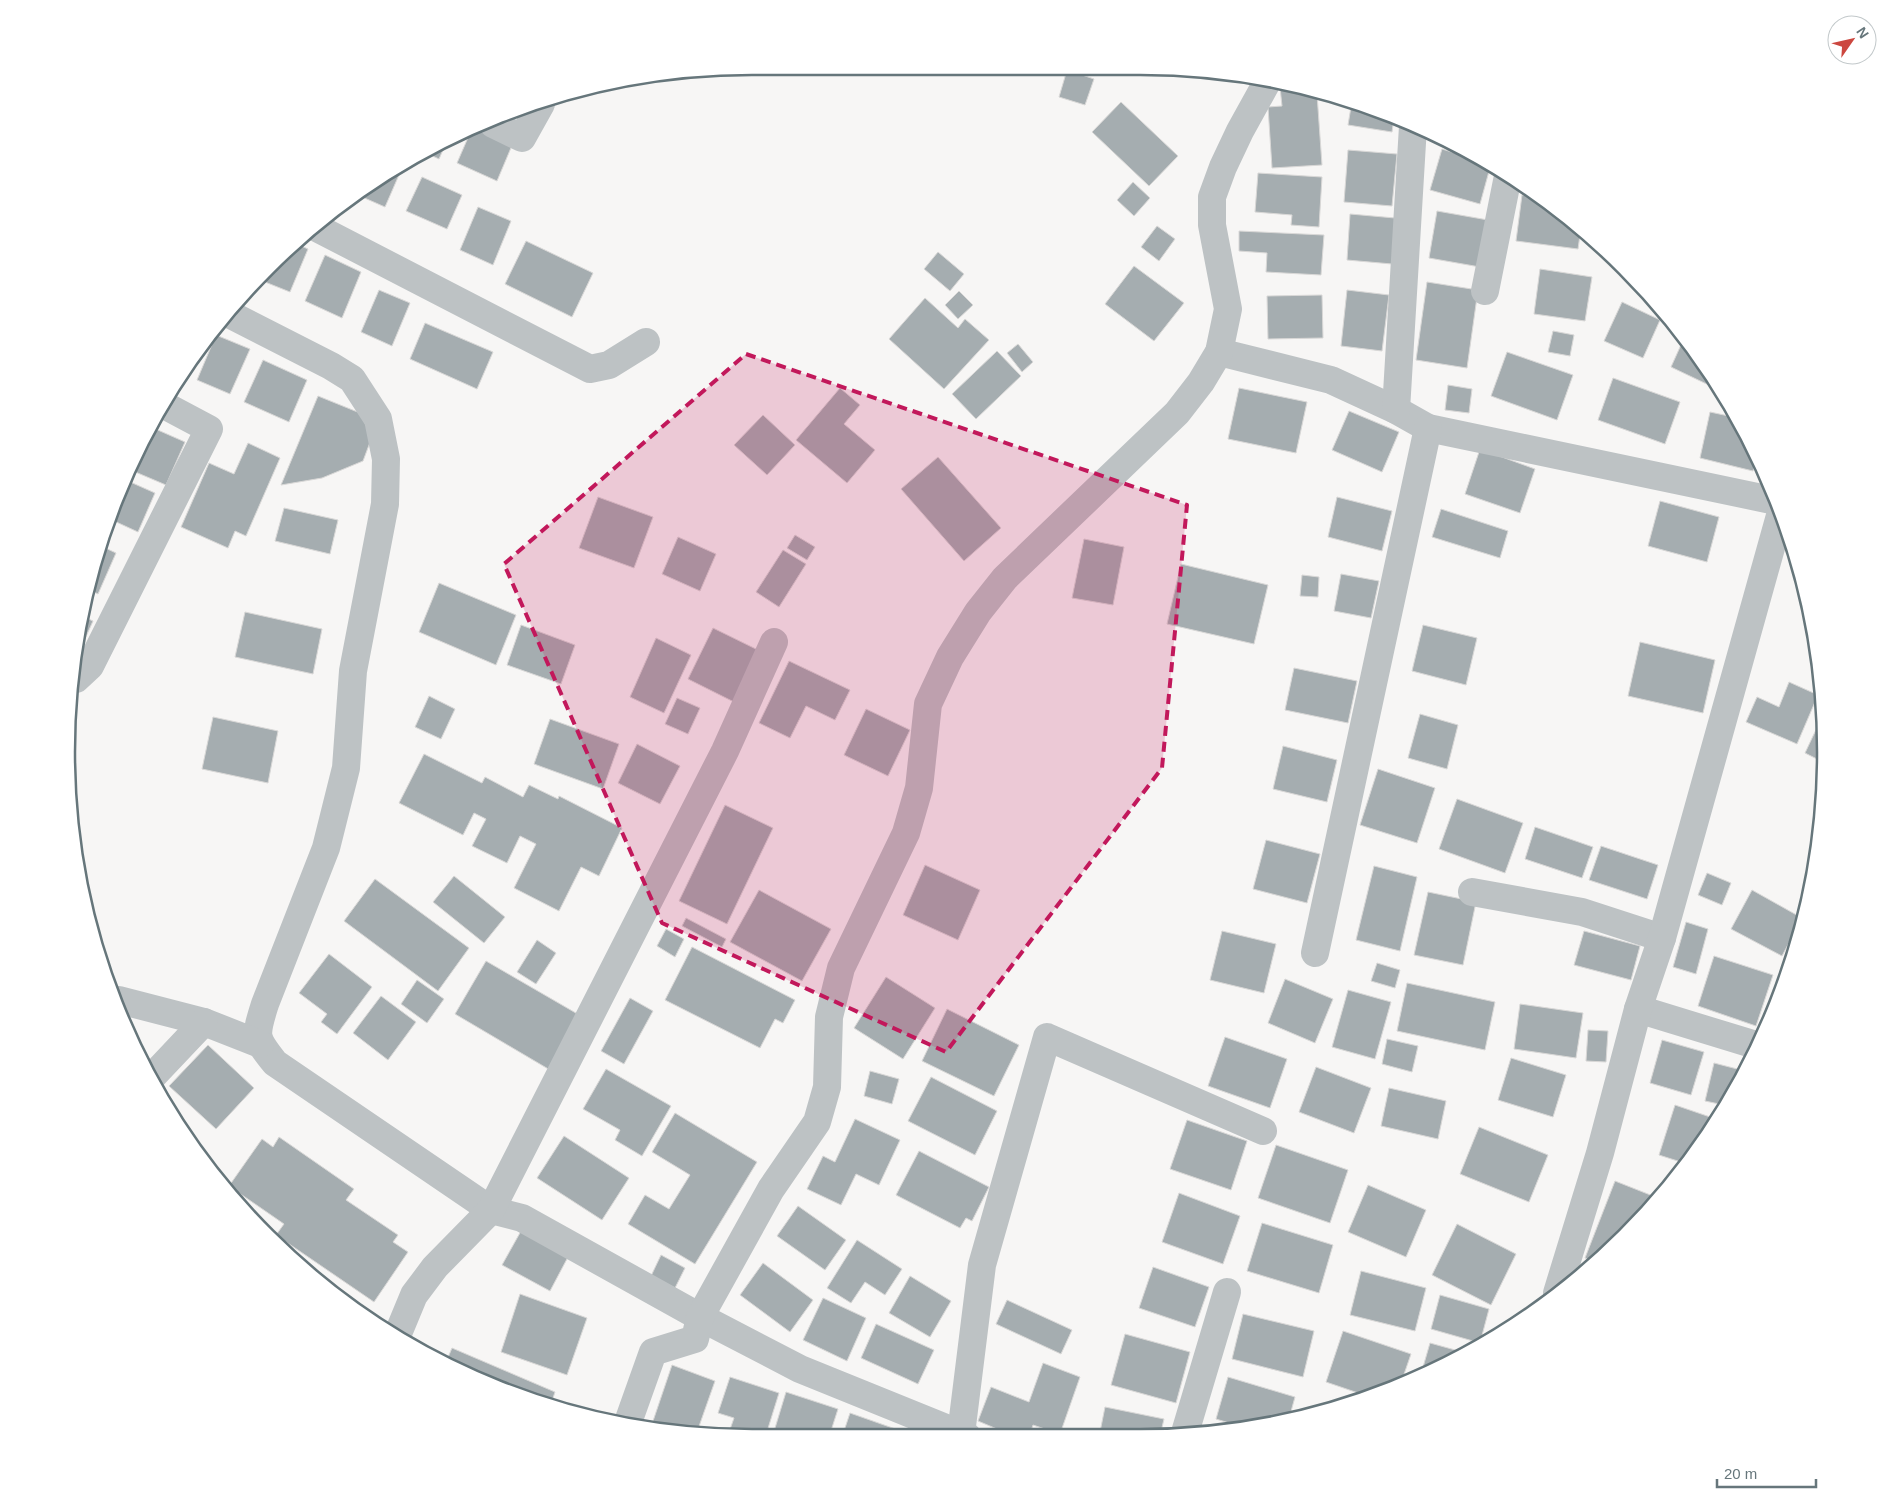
<svg xmlns="http://www.w3.org/2000/svg" width="1892" height="1504" font-family="Arial,sans-serif">
<style>
.building{fill:#a5adb0;stroke:#d9d8d7}
.lines{fill:none;stroke-linecap:round;stroke-linejoin:round}
.minor{stroke:#bdc2c4;stroke-width:28}
.marked{fill:#c2185b;fill-opacity:0.2;stroke:#c2185b;stroke-width:4;stroke-dasharray:10 6;stroke-linejoin:round}
.rim{fill:none;stroke:#66767b;stroke-width:2.5}
</style>
<rect width="100%" height="100%" fill="#f7f6f5"/>
<g class="building">
<polygon points="1067,70 1094,79 1085,105 1059,97"/>
<polygon points="1280,87 1317,94 1322,165 1272,168 1268,107 1282,106"/>
<polygon points="1352,101 1361,103 1394,118 1392,132 1348,125"/>
<polygon points="1121,102 1178,156 1149,186 1092,132"/>
<polygon points="480,129 513,143 497,181 457,163 470,133"/>
<polygon points="446,143 439,159 424,152"/>
<polygon points="1442,149 1491,164 1480,204 1430,190"/>
<polygon points="1348,150 1397,154 1392,206 1344,202"/>
<polygon points="398,167 402,168 385,207 360,196"/>
<polygon points="1258,173 1322,177 1319,227 1291,225 1292,215 1255,212"/>
<polygon points="422,177 462,195 447,229 406,211"/>
<polygon points="1133,182 1150,198 1134,216 1117,200"/>
<polygon points="1522,195 1538,197 1581,228 1578,249 1516,241"/>
<polygon points="478,207 511,221 493,265 460,250"/>
<polygon points="1437,211 1488,220 1480,267 1429,258"/>
<polygon points="1350,214 1395,218 1392,264 1347,260"/>
<polygon points="1157,226 1175,239 1159,261 1141,247"/>
<polygon points="1239,231 1324,235 1321,275 1266,272 1267,253 1239,251"/>
<polygon points="526,241 593,273 572,317 505,284"/>
<polygon points="297,244 308,249 290,292 260,280 267,267"/>
<polygon points="938,252 964,274 950,291 924,269"/>
<polygon points="325,255 361,272 342,318 305,301"/>
<polygon points="1134,266 1184,303 1154,341 1105,304"/>
<polygon points="1540,269 1592,277 1585,321 1534,314"/>
<polygon points="1427,282 1478,290 1467,368 1416,360"/>
<polygon points="379,290 410,303 392,346 361,332"/>
<polygon points="1347,290 1389,295 1382,351 1341,346"/>
<polygon points="959,291 973,305 958,319 945,305"/>
<polygon points="1322,295 1323,338 1268,339 1267,296"/>
<polygon points="925,298 958,328 965,319 989,340 944,389 889,339"/>
<polygon points="1622,302 1660,320 1643,358 1604,341"/>
<polygon points="425,323 493,352 477,389 410,359"/>
<polygon points="1553,331 1574,335 1570,356 1548,352"/>
<polygon points="216,335 250,349 230,394 197,380"/>
<polygon points="1685,336 1717,383 1715,388 1671,367"/>
<polygon points="1018,344 1033,362 1022,372 1007,353"/>
<polygon points="997,351 1021,376 976,419 952,394"/>
<polygon points="1507,352 1573,375 1557,420 1491,396"/>
<polygon points="263,360 307,380 289,422 244,402"/>
<polygon points="1613,378 1680,402 1665,444 1598,420"/>
<polygon points="1448,385 1472,389 1469,413 1445,410"/>
<polygon points="840,388 860,405 844,424 875,450 847,483 796,440"/>
<polygon points="1239,388 1307,402 1296,453 1228,439"/>
<polygon points="318,396 360,413 372,437 363,461 322,478 281,485"/>
<polygon points="1349,411 1399,432 1382,472 1332,450"/>
<polygon points="1710,412 1738,418 1756,459 1753,471 1700,458"/>
<polygon points="763,415 795,445 767,475 734,445"/>
<polygon points="151,427 185,442 166,485 133,471"/>
<polygon points="248,443 280,458 246,536 235,531 228,548 181,527 209,463 234,474"/>
<polygon points="1480,449 1535,469 1520,513 1465,494"/>
<polygon points="938,457 1001,528 964,561 901,489"/>
<polygon points="128,481 155,493 138,532 112,520"/>
<polygon points="598,497 653,517 634,568 579,548"/>
<polygon points="1337,497 1392,511 1382,551 1328,537"/>
<polygon points="1660,501 1719,517 1707,562 1648,546"/>
<polygon points="284,508 338,520 330,554 275,541"/>
<polygon points="1441,509 1508,531 1500,558 1432,537"/>
<polygon points="795,535 815,547 807,560 787,548"/>
<polygon points="678,537 716,554 700,591 662,574"/>
<polygon points="1084,539 1124,547 1113,605 1072,598"/>
<polygon points="101,546 116,553 98,594 88,589 90,574"/>
<polygon points="783,550 806,564 779,607 756,592"/>
<polygon points="1181,564 1268,585 1254,644 1167,624"/>
<polygon points="1341,574 1379,581 1371,618 1334,611"/>
<polygon points="1302,575 1319,577 1318,597 1300,596"/>
<polygon points="439,583 516,615 496,665 419,632"/>
<polygon points="245,612 322,629 313,674 235,657"/>
<polygon points="84,617 93,621 79,652"/>
<polygon points="521,625 575,645 561,684 507,665"/>
<polygon points="1423,625 1477,638 1466,685 1412,671"/>
<polygon points="713,628 762,652 736,703 688,679"/>
<polygon points="656,638 691,655 664,713 630,697"/>
<polygon points="1640,642 1715,660 1703,713 1628,696"/>
<polygon points="789,661 850,690 835,720 806,706 790,738 759,723"/>
<polygon points="1294,668 1357,681 1348,723 1285,710"/>
<polygon points="1789,682 1818,695 1797,744 1746,722 1757,697 1779,707"/>
<polygon points="429,696 455,709 441,739 415,727"/>
<polygon points="677,698 700,708 688,734 665,724"/>
<polygon points="866,709 910,730 888,776 844,755"/>
<polygon points="1420,714 1458,725 1447,769 1408,758"/>
<polygon points="213,717 278,731 268,783 202,769"/>
<polygon points="1822,717 1823,762 1805,753"/>
<polygon points="550,719 619,744 603,789 534,764"/>
<polygon points="637,744 680,766 660,804 618,783"/>
<polygon points="1283,746 1337,760 1327,802 1273,789"/>
<polygon points="424,754 482,783 485,777 523,797 529,785 558,799 559,796 622,828 599,876 581,867 559,911 514,888 536,844 520,836 507,863 472,846 486,819 474,813 463,835 399,803"/>
<polygon points="1378,769 1435,788 1417,843 1360,825"/>
<polygon points="1457,799 1523,823 1505,873 1439,849"/>
<polygon points="725,805 773,828 727,924 679,901"/>
<polygon points="1535,827 1593,847 1582,878 1525,859"/>
<polygon points="1266,840 1320,854 1307,903 1253,889"/>
<polygon points="1601,846 1658,865 1647,899 1589,880"/>
<polygon points="925,865 980,890 958,940 903,915"/>
<polygon points="1374,866 1417,877 1400,951 1356,940"/>
<polygon points="1707,873 1731,883 1722,905 1698,895"/>
<polygon points="454,876 505,917 484,943 433,902"/>
<polygon points="375,879 469,948 438,991 344,921"/>
<polygon points="759,890 831,929 802,981 730,942"/>
<polygon points="1752,890 1802,918 1782,956 1731,929"/>
<polygon points="1428,892 1476,902 1463,965 1414,955"/>
<polygon points="686,918 726,939 722,947 682,926"/>
<polygon points="1686,922 1708,929 1696,974 1673,967"/>
<polygon points="666,929 684,939 675,957 657,946"/>
<polygon points="1222,931 1276,944 1264,993 1210,980"/>
<polygon points="1584,931 1640,946 1631,980 1574,965"/>
<polygon points="537,940 556,953 536,984 517,972"/>
<polygon points="692,947 795,1000 783,1023 775,1019 760,1048 665,1000"/>
<polygon points="329,954 372,987 337,1034 321,1022 327,1014 299,993"/>
<polygon points="1714,956 1773,975 1756,1026 1698,1006"/>
<polygon points="486,961 581,1016 550,1070 455,1014"/>
<polygon points="1377,963 1400,970 1395,988 1371,981"/>
<polygon points="886,977 935,1008 903,1059 854,1028"/>
<polygon points="1285,979 1333,999 1315,1043 1268,1023"/>
<polygon points="417,980 444,999 427,1023 401,1004"/>
<polygon points="1407,983 1495,1002 1485,1050 1397,1031"/>
<polygon points="1348,990 1391,1002 1375,1059 1332,1047"/>
<polygon points="381,996 416,1022 388,1060 353,1033"/>
<polygon points="630,998 653,1011 624,1064 601,1051"/>
<polygon points="1520,1004 1583,1013 1576,1058 1514,1049"/>
<polygon points="947,1009 1019,1045 994,1096 922,1061"/>
<polygon points="1588,1030 1608,1031 1606,1062 1586,1061"/>
<polygon points="1225,1037 1287,1059 1270,1108 1208,1086"/>
<polygon points="1387,1039 1418,1046 1412,1072 1382,1064"/>
<polygon points="1662,1040 1704,1052 1691,1095 1650,1083"/>
<polygon points="208,1045 254,1088 216,1129 169,1086"/>
<polygon points="1511,1058 1566,1075 1553,1117 1498,1100"/>
<polygon points="1714,1063 1745,1071 1724,1105 1705,1101"/>
<polygon points="1316,1067 1371,1088 1354,1133 1299,1112"/>
<polygon points="606,1069 671,1106 642,1156 615,1140 620,1130 583,1109"/>
<polygon points="870,1071 899,1079 892,1104 864,1096"/>
<polygon points="931,1077 997,1111 975,1155 908,1121"/>
<polygon points="1389,1088 1446,1101 1438,1139 1381,1126"/>
<polygon points="1675,1105 1716,1119 1687,1164 1659,1155"/>
<polygon points="675,1113 757,1162 695,1264 628,1224 645,1195 669,1209 690,1175 652,1152"/>
<polygon points="855,1119 900,1140 879,1185 856,1174 841,1205 807,1189 823,1156 835,1162"/>
<polygon points="1187,1120 1247,1141 1231,1190 1170,1169"/>
<polygon points="1479,1127 1548,1155 1529,1202 1460,1174"/>
<polygon points="564,1136 629,1178 602,1220 537,1178"/>
<polygon points="279,1137 354,1189 346,1200 398,1235 393,1242 408,1252 374,1302 276,1235 284,1224 229,1186 262,1139 273,1147"/>
<polygon points="1276,1145 1348,1170 1330,1223 1258,1198"/>
<polygon points="919,1151 989,1187 972,1221 966,1218 960,1228 896,1195"/>
<polygon points="1615,1181 1658,1198 1597,1263 1585,1258"/>
<polygon points="1368,1185 1426,1210 1406,1257 1348,1232"/>
<polygon points="1179,1193 1240,1216 1223,1264 1162,1242"/>
<polygon points="798,1206 846,1240 825,1270 777,1236"/>
<polygon points="1262,1223 1333,1245 1319,1293 1247,1271"/>
<polygon points="1457,1224 1516,1254 1491,1305 1432,1275"/>
<polygon points="521,1231 568,1257 550,1291 502,1265"/>
<polygon points="857,1240 902,1269 885,1295 865,1282 851,1303 827,1288"/>
<polygon points="661,1255 685,1268 675,1288 651,1276"/>
<polygon points="763,1263 813,1300 790,1332 740,1295"/>
<polygon points="1153,1267 1209,1287 1195,1327 1139,1308"/>
<polygon points="1361,1271 1426,1288 1415,1331 1350,1315"/>
<polygon points="910,1276 951,1301 930,1337 889,1313"/>
<polygon points="520,1294 587,1318 567,1375 501,1352"/>
<polygon points="1440,1295 1489,1309 1480,1343 1431,1329"/>
<polygon points="823,1298 866,1318 847,1361 803,1340"/>
<polygon points="1007,1300 1072,1330 1061,1354 996,1324"/>
<polygon points="1243,1314 1314,1331 1303,1377 1232,1359"/>
<polygon points="876,1324 934,1350 918,1384 861,1358"/>
<polygon points="1343,1331 1411,1354 1401,1383 1370,1397 1326,1382"/>
<polygon points="1125,1334 1190,1352 1176,1403 1111,1385"/>
<polygon points="1430,1343 1466,1353 1421,1374"/>
<polygon points="452,1348 555,1392 551,1404 489,1385 446,1362"/>
<polygon points="1043,1363 1080,1377 1060,1434 1033,1425 1029,1437 1016,1437 978,1421 991,1387 1029,1402"/>
<polygon points="672,1365 715,1381 697,1432 651,1427"/>
<polygon points="730,1377 779,1393 765,1438 728,1435 734,1418 718,1413"/>
<polygon points="1228,1377 1295,1397 1290,1415 1239,1426 1216,1419"/>
<polygon points="786,1392 838,1409 829,1437 772,1438"/>
<polygon points="1105,1407 1164,1419 1160,1436 1099,1437"/>
<polygon points="850,1413 904,1432 902,1437 842,1437"/>
</g>
<g class="lines">
<g class="minor">
<polyline points="493,124 522,138 541,104"/>
<polyline points="317,228 590,369 609,365 646,342"/>
<polyline points="1485,291 1508,176"/>
<path d="M231,315L331,366L352,379L378,419L386,459L385,504L353,671L346,768L326,848L265,1004C255,1036 254,1037 275,1063L491,1210L522,1218L700,1317L800,1369L968,1437"/>
<polyline points="1219,352 1331,380 1396,410 1428,428 1776,501"/>
<polyline points="1396,410 1413,126"/>
<polyline points="76,679 90,666 209,429 162,404"/>
<polyline points="1472,892 1582,912 1662,938"/>
<polyline points="1315,953 1428,428"/>
<polyline points="119,1000 204,1022 260,1044"/>
<polyline points="1638,1009 1759,1046"/>
<polyline points="151,1078 204,1022"/>
<polyline points="1557,1293 1600,1153 1638,1009 1662,938 1781,512"/>
<polyline points="397,1336 414,1295 435,1267 491,1210 725,751 774,642"/>
<polyline points="627,1425 653,1352 695,1339 700,1317 771,1189 817,1122 827,1087 829,1017 841,968 906,833 919,788 928,704 950,657 978,612 1005,578 1177,413 1201,382 1219,352 1228,309 1212,225 1212,197 1223,167 1240,131 1266,84"/>
<polyline points="961,1434 982,1265 1047,1037 1263,1131"/>
<polyline points="1184,1436 1227,1292"/>
</g>
</g>
<path class="marked" d="M746,354L1187,505L1162,768L946,1052L662,923L504,564Z"/>
<path d="M0 0H1892V1504H0ZM752 75H1140A677 677 0 0 1 1817 752V752A677 677 0 0 1 1140 1429H752A677 677 0 0 1 75 752V752A677 677 0 0 1 752 75Z" fill="#fff" fill-rule="evenodd"/>
<path class="rim" d="M752 75H1140A677 677 0 0 1 1817 752V752A677 677 0 0 1 1140 1429H752A677 677 0 0 1 75 752V752A677 677 0 0 1 752 75Z"/>
<g transform="translate(1852 40) rotate(56)"><circle r="24" fill="#ffffff" stroke="#c2c8ca"/>
<path d="M0-4L9 19L0 12L-9 19Z" fill="#cc473f"/>
<text y="-8" font-size="14" font-weight="bold" text-anchor="middle" fill="#66767b">N</text>
</g>
<path d="M1717 1479v8h99v-8" fill="none" stroke="#66767b" stroke-width="2.5"/>
<text x="1724" y="1479" font-size="15" fill="#66767b" stroke="#ffffff" stroke-width="4" paint-order="stroke">20 m</text>
</svg>
